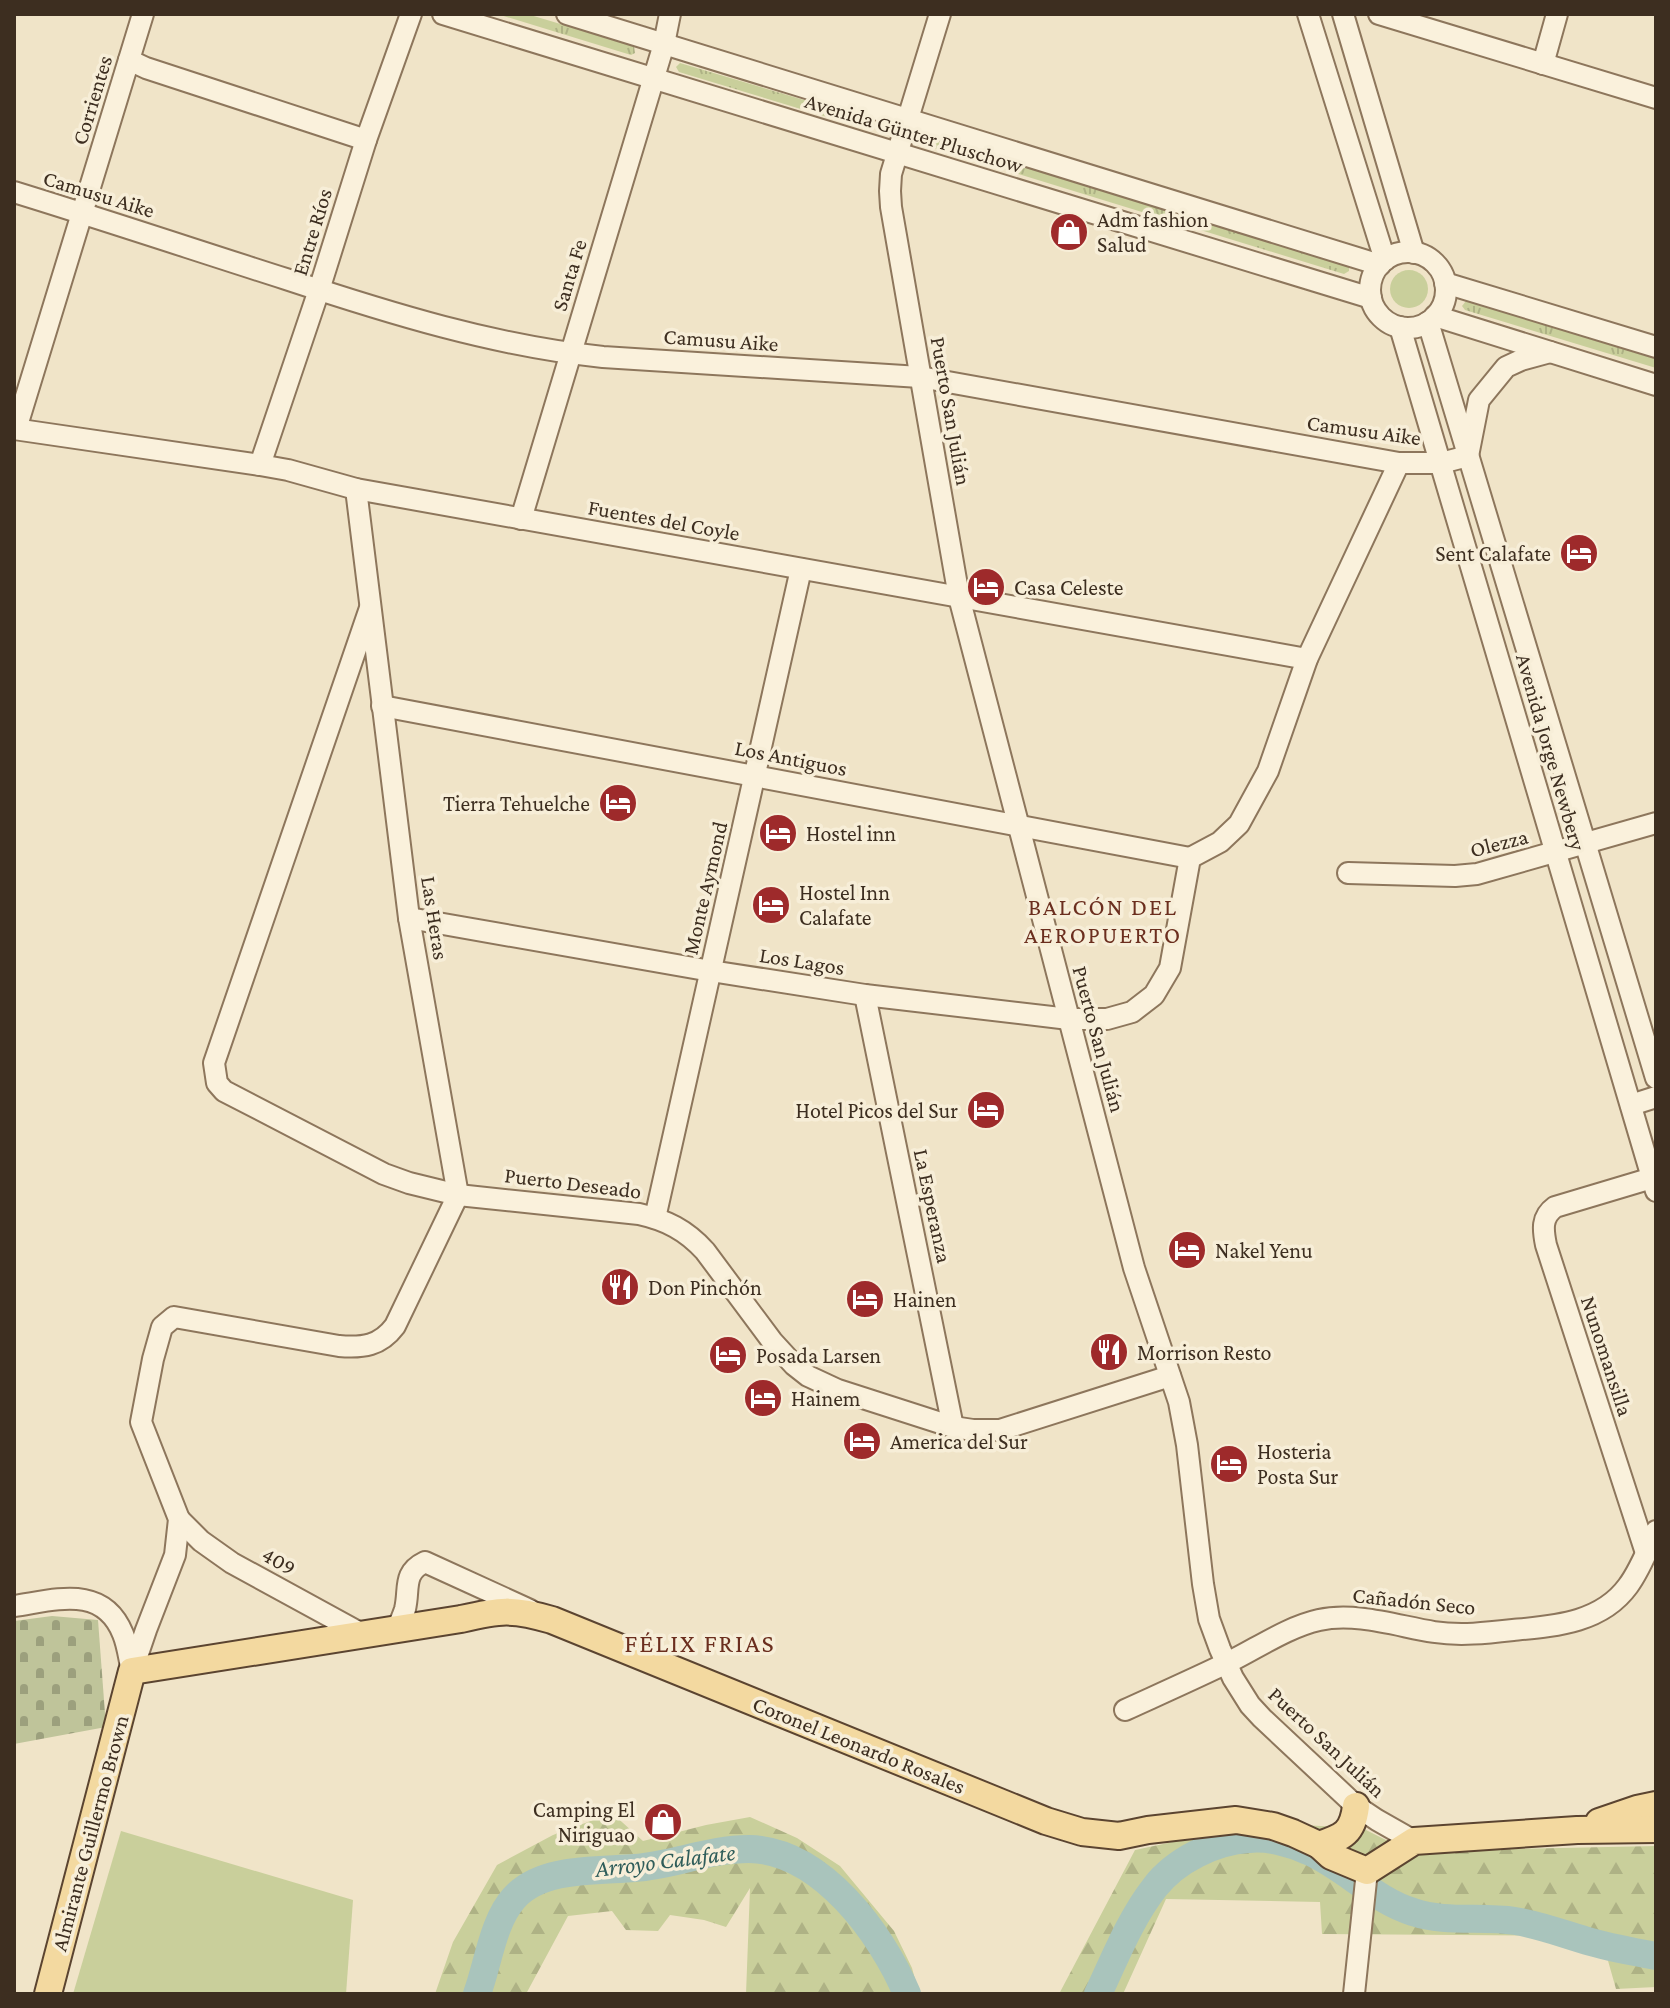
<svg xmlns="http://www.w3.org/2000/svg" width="1670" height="2008" font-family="'Crimson Pro',serif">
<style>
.grass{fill:url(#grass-tufts)}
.forest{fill:url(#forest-firs)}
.cemetery{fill:url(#cemetery-stones)}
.park{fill:#c9cf9b}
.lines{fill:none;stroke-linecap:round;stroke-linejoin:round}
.river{stroke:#a9c4bc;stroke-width:28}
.minor-casing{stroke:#8d765c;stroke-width:24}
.major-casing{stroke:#5b4430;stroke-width:30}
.minor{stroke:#faf1dc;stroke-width:20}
.major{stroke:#f3d9a0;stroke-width:26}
.labels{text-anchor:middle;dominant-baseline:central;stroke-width:7;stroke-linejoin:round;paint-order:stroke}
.street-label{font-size:22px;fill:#3d2e20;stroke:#f7eed8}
.poi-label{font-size:22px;fill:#3d2e20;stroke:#f7eed8;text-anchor:start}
.neighbourhood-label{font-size:24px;letter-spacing:2px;fill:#6b2e1e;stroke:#f7eed8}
.water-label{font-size:24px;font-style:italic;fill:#2f5d5a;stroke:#f7eed8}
.quarter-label{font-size:26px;letter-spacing:2px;fill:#6b2e1e;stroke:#f7eed8}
</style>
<defs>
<pattern id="grass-tufts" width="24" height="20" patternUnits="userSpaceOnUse" patternTransform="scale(2)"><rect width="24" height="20" fill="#c9cf9b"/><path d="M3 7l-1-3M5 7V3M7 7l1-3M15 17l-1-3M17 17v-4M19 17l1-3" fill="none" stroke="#aeb285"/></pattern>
<pattern id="forest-firs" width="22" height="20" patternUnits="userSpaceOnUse" patternTransform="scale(2)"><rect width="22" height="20" fill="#c9cf9b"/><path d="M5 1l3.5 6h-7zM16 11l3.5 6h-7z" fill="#aeb285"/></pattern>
<pattern id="cemetery-stones" width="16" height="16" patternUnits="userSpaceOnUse" patternTransform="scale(2)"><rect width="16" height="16" fill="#bfc49a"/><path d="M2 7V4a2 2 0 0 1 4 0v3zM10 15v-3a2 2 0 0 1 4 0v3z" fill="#9ca07d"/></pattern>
</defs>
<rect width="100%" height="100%" fill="#f0e4c8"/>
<g class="grass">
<polygon points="497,14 527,14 634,46 635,53 631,55"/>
<polygon points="680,63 861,117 862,119 862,123 857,126 679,72 676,67"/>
<polygon points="918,134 1348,265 1349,267 1349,271 1344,274 917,143 915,138"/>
<polygon points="1466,301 1656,359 1656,368 1465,310 1462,306"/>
</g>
<g class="forest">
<polygon points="612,1813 643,1841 706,1825 750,1817 797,1838 840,1866 894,1931 912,1968 919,1994 746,1994 750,1888 726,1927 704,1920 670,1915 658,1931 626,1930 612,1911 568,1916 526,1994 435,1994 453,1942 497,1865 553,1835"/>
<polygon points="1262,1823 1362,1828 1388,1841 1459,1850 1656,1846 1656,1987 1616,1989 1601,1936 1322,1934 1320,1902 1166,1899 1123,1994 1059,1994 1135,1850"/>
</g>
<polygon class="cemetery" points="52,1616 98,1620 106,1727 14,1744 14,1621"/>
<g class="park">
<circle cx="1409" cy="289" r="19"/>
<polygon points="121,1831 353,1900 346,1994 73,1994"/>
</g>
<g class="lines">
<g class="river">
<path d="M477,1994C488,1964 493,1921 514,1898C541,1867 597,1871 635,1868C673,1865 710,1849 749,1849C821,1850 882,1934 907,1994"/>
<path d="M1098,1994C1115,1958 1130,1919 1155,1887C1176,1860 1215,1841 1249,1839C1268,1837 1291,1843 1308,1851C1345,1867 1374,1900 1413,1912C1445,1923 1481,1916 1515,1921C1541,1925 1566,1935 1591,1942C1612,1948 1634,1952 1656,1956"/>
</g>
<defs>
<g id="minor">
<polyline points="443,14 1371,298"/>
<polyline points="567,14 1380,265"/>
<polyline points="940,14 891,174 890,191 891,207 959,597 1134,1268 1179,1402 1187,1445 1203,1584 1209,1619 1220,1649 1233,1678 1250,1705 1262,1718 1356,1806 1377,1820 1414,1841"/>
<polyline points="1308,14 1385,260"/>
<polyline points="1343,14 1414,253"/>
<polyline points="1379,14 1656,98"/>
<polyline points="129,60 146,68 366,140"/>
<polyline points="1543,64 1557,14"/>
<path d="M14,192C105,220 195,250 286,279C389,313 495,346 603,357L920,377L1399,463H1441L1468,456L1479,400L1506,367L1521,360L1550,352"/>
<circle cx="1408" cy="290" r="38"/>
<polyline points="1445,283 1656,347"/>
<polyline points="1435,316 1656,385"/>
<polyline points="1428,322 1656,1078"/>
<polyline points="1400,327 1656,1191"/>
<polyline points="14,429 260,465 288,470 356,489 1307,659"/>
<polyline points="16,429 143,14"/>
<polyline points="260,465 319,290 366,140 411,14"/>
<polyline points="521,519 664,44 670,14"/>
<path d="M370,608L214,1063L217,1083L224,1091L384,1174L409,1183L458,1195L639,1214C666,1220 686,1230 705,1251L772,1341L794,1365L808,1376L838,1390L953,1427L973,1430H1000L1170,1376"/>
<polyline points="382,706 1190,858"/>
<polyline points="1348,873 1455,876 1477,874 1656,823"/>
<polyline points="409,918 711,971 865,995 1069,1019 1107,1019 1132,1012 1154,995 1170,968 1190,858 1220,842 1239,824 1268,771 1307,659 1399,463"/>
<polyline points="865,995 953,1427"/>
<polyline points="1631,1105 1656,1097"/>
<polyline points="655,1218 801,569"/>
<polyline points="179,1519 201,1541 232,1563 362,1634"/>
<path d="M1646,1553L1546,1245C1543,1230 1541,1217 1555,1207L1652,1178"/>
<path d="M14,1606C56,1600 103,1584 123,1634C128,1646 129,1659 132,1671"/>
<path d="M397,1629C400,1622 403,1616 405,1609C410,1589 402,1573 425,1562L530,1610"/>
<path d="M132,1671L146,1630L175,1555L179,1519L141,1422L153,1359L162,1327L174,1317L339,1346C363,1348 380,1346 395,1326L458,1195L409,918L356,489"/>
<path d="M1125,1710C1160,1694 1196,1678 1231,1661C1259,1647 1288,1627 1319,1620C1356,1612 1397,1626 1434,1632C1460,1636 1487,1633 1513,1630C1555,1626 1601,1623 1628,1586C1640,1570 1648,1549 1656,1531"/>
<polyline points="1354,1994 1367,1871"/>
</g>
<g id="major">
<polyline points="1599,1822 1637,1809 1656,1805"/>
<path d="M1319,1845C1343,1837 1353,1833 1356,1806"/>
<path d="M48,1994L132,1671L461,1619C500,1610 512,1608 552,1620L1046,1821L1082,1832L1119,1836L1148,1830L1236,1820L1273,1826L1293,1833L1319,1845L1331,1856L1367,1871L1414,1841L1577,1830L1656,1829"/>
</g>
</defs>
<use href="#minor" class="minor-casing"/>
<use href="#major" class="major-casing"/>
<use href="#minor" class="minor"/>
<use href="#major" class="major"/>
</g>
<defs>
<symbol id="shop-disc" viewBox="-11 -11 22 22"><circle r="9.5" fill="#9e2a2b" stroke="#f7eed8"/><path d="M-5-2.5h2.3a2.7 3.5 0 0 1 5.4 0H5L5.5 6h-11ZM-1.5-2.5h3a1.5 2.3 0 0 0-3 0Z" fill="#fff"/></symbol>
<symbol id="hotel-disc" viewBox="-11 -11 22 22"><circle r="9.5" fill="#9e2a2b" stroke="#f7eed8"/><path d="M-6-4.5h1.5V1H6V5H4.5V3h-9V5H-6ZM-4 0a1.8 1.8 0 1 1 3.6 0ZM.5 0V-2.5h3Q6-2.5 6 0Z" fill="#fff"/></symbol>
<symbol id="restaurant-disc" viewBox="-11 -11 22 22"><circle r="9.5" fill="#9e2a2b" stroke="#f7eed8"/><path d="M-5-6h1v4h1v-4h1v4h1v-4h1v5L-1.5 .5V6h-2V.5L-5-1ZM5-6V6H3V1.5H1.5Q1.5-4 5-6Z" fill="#fff"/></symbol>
</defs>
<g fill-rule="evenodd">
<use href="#shop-disc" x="1047" y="210" width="44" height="44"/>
<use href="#hotel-disc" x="1557" y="531" width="44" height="44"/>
<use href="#hotel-disc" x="964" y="565" width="44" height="44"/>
<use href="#hotel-disc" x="596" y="781" width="44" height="44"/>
<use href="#hotel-disc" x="756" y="811" width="44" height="44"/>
<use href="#hotel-disc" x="749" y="883" width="44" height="44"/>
<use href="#hotel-disc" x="964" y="1088" width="44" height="44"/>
<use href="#hotel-disc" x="1165" y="1228" width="44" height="44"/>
<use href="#restaurant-disc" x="598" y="1265" width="44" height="44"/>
<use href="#hotel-disc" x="843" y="1277" width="44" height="44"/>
<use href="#restaurant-disc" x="1087" y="1330" width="44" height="44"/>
<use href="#hotel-disc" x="706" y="1333" width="44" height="44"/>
<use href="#hotel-disc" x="741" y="1376" width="44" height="44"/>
<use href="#hotel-disc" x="840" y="1419" width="44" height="44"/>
<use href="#hotel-disc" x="1207" y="1442" width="44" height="44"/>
<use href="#shop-disc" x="641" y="1800" width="44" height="44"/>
</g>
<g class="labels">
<g class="street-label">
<text transform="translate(92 100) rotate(-73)">Corrientes</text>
<text transform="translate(914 133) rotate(17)">Avenida Günter Pluschow</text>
<text transform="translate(99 194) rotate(17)">Camusu Aike</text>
<text transform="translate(312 232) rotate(-73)">Entre Ríos</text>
<text transform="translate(569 275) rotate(-73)">Santa Fe</text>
<text transform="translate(721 340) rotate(4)">Camusu Aike</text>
<text transform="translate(951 411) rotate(80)">Puerto San Julián</text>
<text transform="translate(1364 430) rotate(8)">Camusu Aike</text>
<text transform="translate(664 520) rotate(10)">Fuentes del Coyle</text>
<text transform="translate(1551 752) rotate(74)">Avenida Jorge Newbery</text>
<text transform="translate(791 758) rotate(11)">Los Antiguos</text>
<text transform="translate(1499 843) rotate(-14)">Olezza</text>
<text transform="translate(705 888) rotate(-77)">Monte Aymond</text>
<text transform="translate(435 918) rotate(81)">Las Heras</text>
<text transform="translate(802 961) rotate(9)">Los Lagos</text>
<text transform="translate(1099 1039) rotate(75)">Puerto San Julián</text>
<text transform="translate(573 1183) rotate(7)">Puerto Deseado</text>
<text transform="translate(933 1206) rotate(78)">La Esperanza</text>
<text transform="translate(1607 1356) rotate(72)">Nunomansilla</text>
<text transform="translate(279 1561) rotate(29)">409</text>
<text transform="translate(1414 1601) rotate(6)">Cañadón Seco</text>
<text transform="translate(1327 1742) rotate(43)">Puerto San Julián</text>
<text transform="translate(859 1745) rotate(22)">Coronel Leonardo Rosales</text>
<text transform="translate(90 1833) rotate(-75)">Almirante Guillermo Brown</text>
</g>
<g class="poi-label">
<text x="1097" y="219">Adm fashion<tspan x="1097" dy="25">Salud</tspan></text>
<text x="1551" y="553" text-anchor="end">Sent Calafate</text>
<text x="1014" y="587">Casa Celeste</text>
<text x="590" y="803" text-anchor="end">Tierra Tehuelche</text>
<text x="806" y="833">Hostel inn</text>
<text x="799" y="892">Hostel Inn<tspan x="799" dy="25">Calafate</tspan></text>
<text x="958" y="1110" text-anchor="end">Hotel Picos del Sur</text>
<text x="1215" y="1250">Nakel Yenu</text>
<text x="648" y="1287">Don Pinchón</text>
<text x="893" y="1299">Hainen</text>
<text x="1137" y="1352">Morrison Resto</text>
<text x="756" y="1355">Posada Larsen</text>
<text x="791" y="1398">Hainem</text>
<text x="890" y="1441">America del Sur</text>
<text x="1257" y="1451">Hosteria<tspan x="1257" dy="25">Posta Sur</tspan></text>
<text x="635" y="1809" text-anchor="end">Camping El<tspan x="635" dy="25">Niriguao</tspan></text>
</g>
<g class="neighbourhood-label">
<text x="1103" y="906">BALCÓN DEL<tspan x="1103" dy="28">AEROPUERTO</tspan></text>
</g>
<g class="water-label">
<text transform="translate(665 1860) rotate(-7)">Arroyo Calafate</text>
</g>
<g class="quarter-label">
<text x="700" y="1643">FÉLIX FRIAS</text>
</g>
</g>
<rect width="1670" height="2008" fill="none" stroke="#3d2e20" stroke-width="32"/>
</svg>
